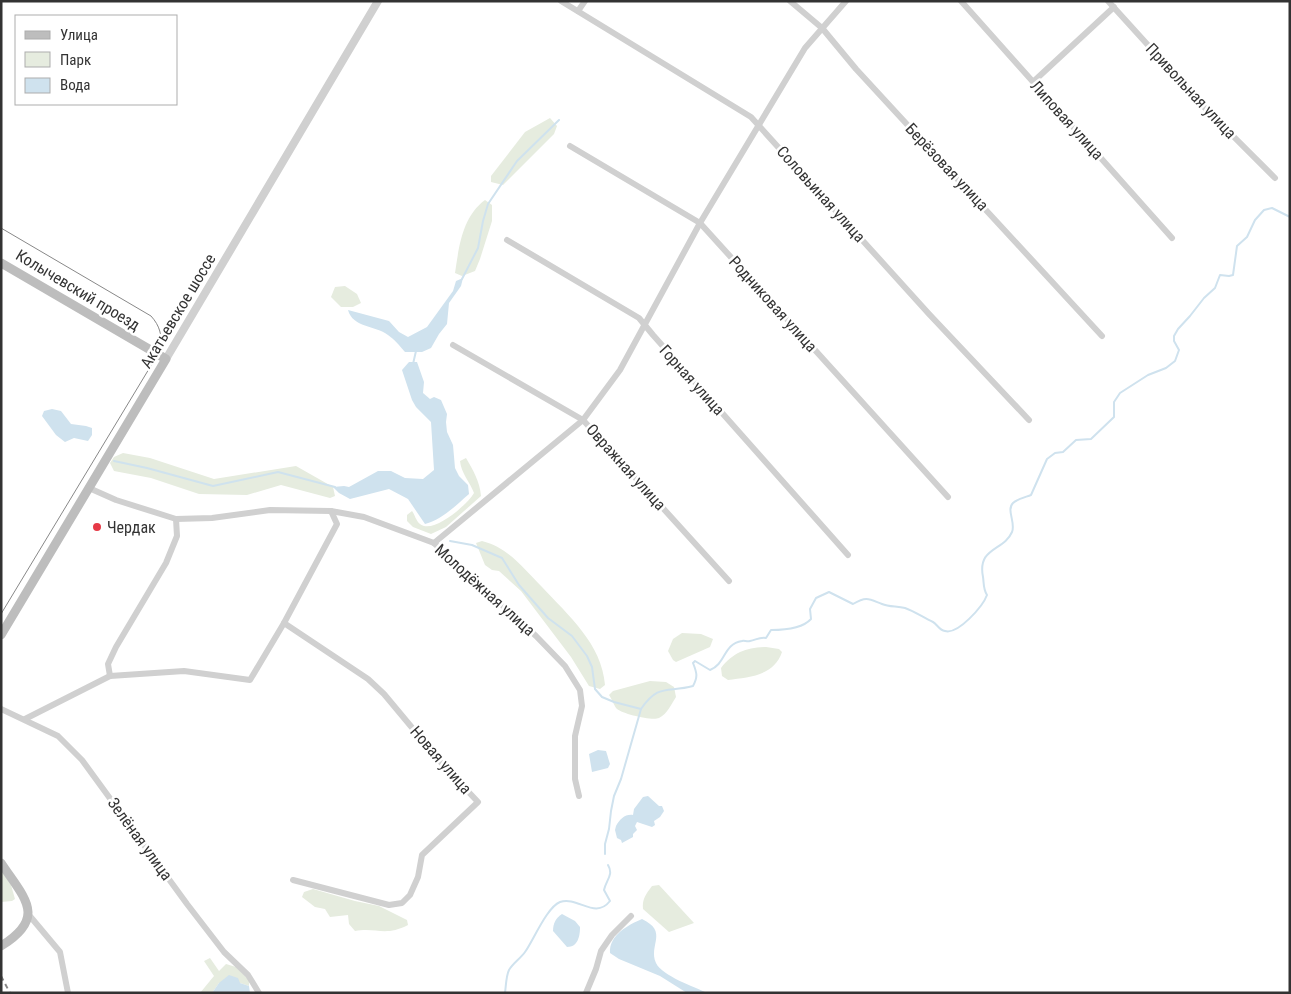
<svg xmlns="http://www.w3.org/2000/svg" width="1291" height="994" font-family="'Roboto Condensed',sans-serif">
<style>
.green{fill:#e6ecdf}
.water{fill:#cfe2ee}
.lines{fill:none;stroke-linecap:round;stroke-linejoin:round}
.stream{stroke:#cfe2ee;stroke-width:2}
.minor{stroke:#d0d0d0;stroke-width:6}
.tertiary{stroke:#d0d0d0;stroke-width:8}
.secondary{stroke:#bdbdbd;stroke-width:9}
.tram{stroke:#888;stroke-width:1}
.rail{stroke:#888;stroke-width:2;stroke-dasharray:5 4;stroke-linecap:butt}
.poi-dot{fill:#e63946;stroke:#fff;stroke-width:2}
.labels{text-anchor:middle;dominant-baseline:central;stroke-width:5;stroke-linejoin:round;paint-order:stroke}
.street-label{font-size:16px;fill:#333;stroke:#fff}
.poi-label{font-size:16px;fill:#333;stroke:#fff;text-anchor:start}
</style>
<rect width="100%" height="100%" fill="#fff"/>
<g class="green">
<polygon points="550,118 557,126 554,134 503,185 491,182 491,176 525,132"/>
<path d="M485,200L492,205V221L480,259L475,271L462,276L455,273C459,247 462,217 485,200Z"/>
<polygon points="345,286 357,294 361,303 353,307 341,307 331,297 335,287"/>
<polygon points="123,453 150,458 214,479 296,466 333,487 335,496 330,498 281,485 247,495 199,494 151,478 114,471 110,463 114,457"/>
<path d="M466,458C473,470 480,482 481,496L446,527L431,534L413,527L407,521V515L412,511C415,515 416,521 420,524C433,535 468,504 474,493C470,482 461,473 460,461Z"/>
<path d="M482,541C509,548 523,568 542,587C568,615 602,644 605,685L600,689L589,686L571,657L521,591L499,571L492,570L485,565L476,543Z"/>
<polygon points="682,633 701,634 713,639 710,647 676,662 673,660 668,651 673,639"/>
<path d="M766,647L779,649L782,652C774,676 749,677 728,680L722,676L721,668C734,652 746,648 766,647Z"/>
<path d="M650,681L666,682L674,687L676,697C671,705 667,714 659,718C652,721 623,714 617,709C614,706 612,699 609,695L613,691Z"/>
<polygon points="1,870 11,885 15,899 12,901 1,902"/>
<path d="M659,885L694,923L669,932L643,909C642,899 646,894 652,886Z"/>
<path d="M313,889L355,901L379,906L407,920L408,925C385,937 376,927 355,931L349,924L348,915L330,917L325,909L315,907L302,897L304,892Z"/>
<polygon points="210,958 219,971 226,964 236,967 249,980 249,986 240,983 219,983 212,993 200,993 214,976 204,961"/>
</g>
<g class="water">
<path d="M463,278L461,286L449,303L447,324L439,334L431,348L422,352H405C400,346 394,339 388,335C375,325 353,328 348,310L389,321L399,332L408,337L427,327L453,291L456,281Z"/>
<path d="M409,362H417L424,382L423,393L430,399L434,397L441,400L447,414L446,422L447,432L453,445L455,468L459,476L468,485L469,494C455,506 443,519 425,524L408,499L389,489L350,499L339,493L333,487L344,486L349,487L378,471H391L405,478L423,479L434,470L431,422L416,407L412,400L402,370Z"/>
<polygon points="52,409 61,411 71,424 86,426 92,428 92,435 88,441 74,438 65,442 56,435 42,416 44,411"/>
<polygon points="598,750 606,751 610,764 608,768 592,772 589,754"/>
<path d="M648,796L659,806H662L664,811L660,817L654,821L655,825L652,827L637,822L635,826L637,830L633,834V837L622,843L621,840L617,838L615,830L616,826C620,819 625,814 633,815L634,809L643,797Z"/>
<path d="M562,914L575,921L580,927C580,936 578,947 567,947L553,931C553,923 556,918 562,914Z"/>
<path d="M642,919C669,932 648,945 656,963C662,976 695,987 707,993H687L660,976L619,959L610,953C609,935 628,925 642,919Z"/>
<polygon points="229,975 238,978 240,983 249,986 250,993 212,993 219,983"/>
</g>
<g class="lines">
<g class="stream">
<polyline points="462,279 478,248 483,221 488,204 517,161 559,120"/>
<polyline points="413,364 416,351"/>
<polyline points="114,461 147,468 213,486 278,472 335,487"/>
<polyline points="450,541 472,545 502,558 519,585 548,618 572,636 587,656 592,667 595,689 602,697 614,702 641,709"/>
<path d="M605,854V844L609,829L611,811L614,796L621,779L641,709C659,683 667,693 693,686C698,677 697,673 693,663L695,661L710,670C726,664 723,644 742,641C744,640 747,642 750,641C756,640 759,637 766,638L771,630C783,630 802,629 811,619L810,609L816,598L829,592L853,604C867,596 869,599 882,604C889,607 897,606 905,608C914,611 924,618 933,622C937,624 939,630 945,631C958,635 983,606 987,595C983,589 984,583 983,577C977,547 1004,551 1012,532C1016,523 1006,510 1013,503C1017,499 1026,497 1031,495L1047,459L1055,453L1063,452L1076,440L1091,439L1114,417V402L1120,393L1148,375L1166,368L1175,361L1179,350L1174,341V336L1178,329L1190,316L1204,298L1215,288L1220,275L1229,276L1233,275L1237,246L1247,237L1255,220L1264,210L1272,208L1290,217"/>
<path d="M505,993C506,986 506,976 509,970C513,963 520,959 525,952C533,941 547,907 560,902C578,896 595,920 610,901L604,890C606,880 614,875 608,865"/>
</g>
<g class="minor">
<polyline points="561,1 751,117 929,314 1029,420"/>
<polyline points="790,1 822,28 856,69 1102,336"/>
<polyline points="961,1 1172,238"/>
<polyline points="1108,1 1205,108 1275,178"/>
<polyline points="578,11 585,1"/>
<polyline points="1033,82 1114,7"/>
<polyline points="570,146 700,223 948,497"/>
<polyline points="507,240 639,318 653,335 848,555"/>
<polyline points="453,345 583,420 729,581"/>
<polyline points="89,488 116,500 176,519 212,518 270,510 331,511 364,517 434,543 536,636 565,666 580,690 582,706 575,736 575,779 579,796"/>
<polyline points="434,543 583,420 620,370 700,223 805,48 846,1"/>
<polyline points="284,623 368,679 384,694 444,766 478,802 422,855 418,877 410,895 402,903 389,905 293,880"/>
<polyline points="110,676 108,664 116,647 166,563 177,536 176,519"/>
<polyline points="1,709 58,736 82,760 187,904 224,952 248,975 259,993"/>
<polyline points="25,719 110,676 184,671 250,680 284,623 337,524 331,511"/>
<polyline points="29,915 60,952 68,993"/>
<polyline points="586,993 596,969 601,951 612,935 631,916"/>
</g>
<polyline class="tertiary" points="166,359 378,1"/>
<g class="secondary">
<polyline points="1,263 166,359 1,635"/>
<path d="M1,863C24,898 48,917 1,946"/>
</g>
<path class="tram" d="M1,228L151,316C160,326 162,335 161,349L1,614"/>
<polyline class="rail" points="1,976 10,993"/>
</g>
<circle class="poi-dot" cx="97" cy="527" r="5"/>
<g class="labels">
<g class="street-label">
<text transform="translate(1191 91) rotate(47)">Привольная улица</text>
<text transform="translate(1067 120) rotate(48)">Липовая улица</text>
<text transform="translate(947 167) rotate(47)">Берёзовая улица</text>
<text transform="translate(821 194) rotate(48)">Соловьиная улица</text>
<text transform="translate(78 290) rotate(31)">Колычевский проезд</text>
<text transform="translate(773 304) rotate(48)">Родниковая улица</text>
<text transform="translate(178 311) rotate(-59)">Акатьевское шоссе</text>
<text transform="translate(692 380) rotate(48)">Горная улица</text>
<text transform="translate(626 467) rotate(48)">Овражная улица</text>
<text transform="translate(485 590) rotate(42)">Молодёжная улица</text>
<text transform="translate(441 760) rotate(49)">Новая улица</text>
<text transform="translate(140 839) rotate(54)">Зелёная улица</text>
</g>
<g class="poi-label">
<text x="107" y="527">Чердак</text>
</g>
</g>
<rect width="1291" height="994" fill="none" stroke="#333333" stroke-width="5"/>
<rect x="15" y="15" width="162" height="90" fill="#ffffff" stroke="#adadad"/>
<rect x="25" y="31" width="25" height="8" fill="#bdbdbd" stroke="#adadad"/>
<text x="60" y="40" font-size="15" fill="#333333">Улица</text>
<rect x="25" y="52" width="25" height="15" fill="#e6ecdf" stroke="#adadad"/>
<text x="60" y="65" font-size="15" fill="#333333">Парк</text>
<rect x="25" y="78" width="25" height="15" fill="#cfe2ee" stroke="#adadad"/>
<text x="60" y="90" font-size="15" fill="#333333">Вода</text>
</svg>
